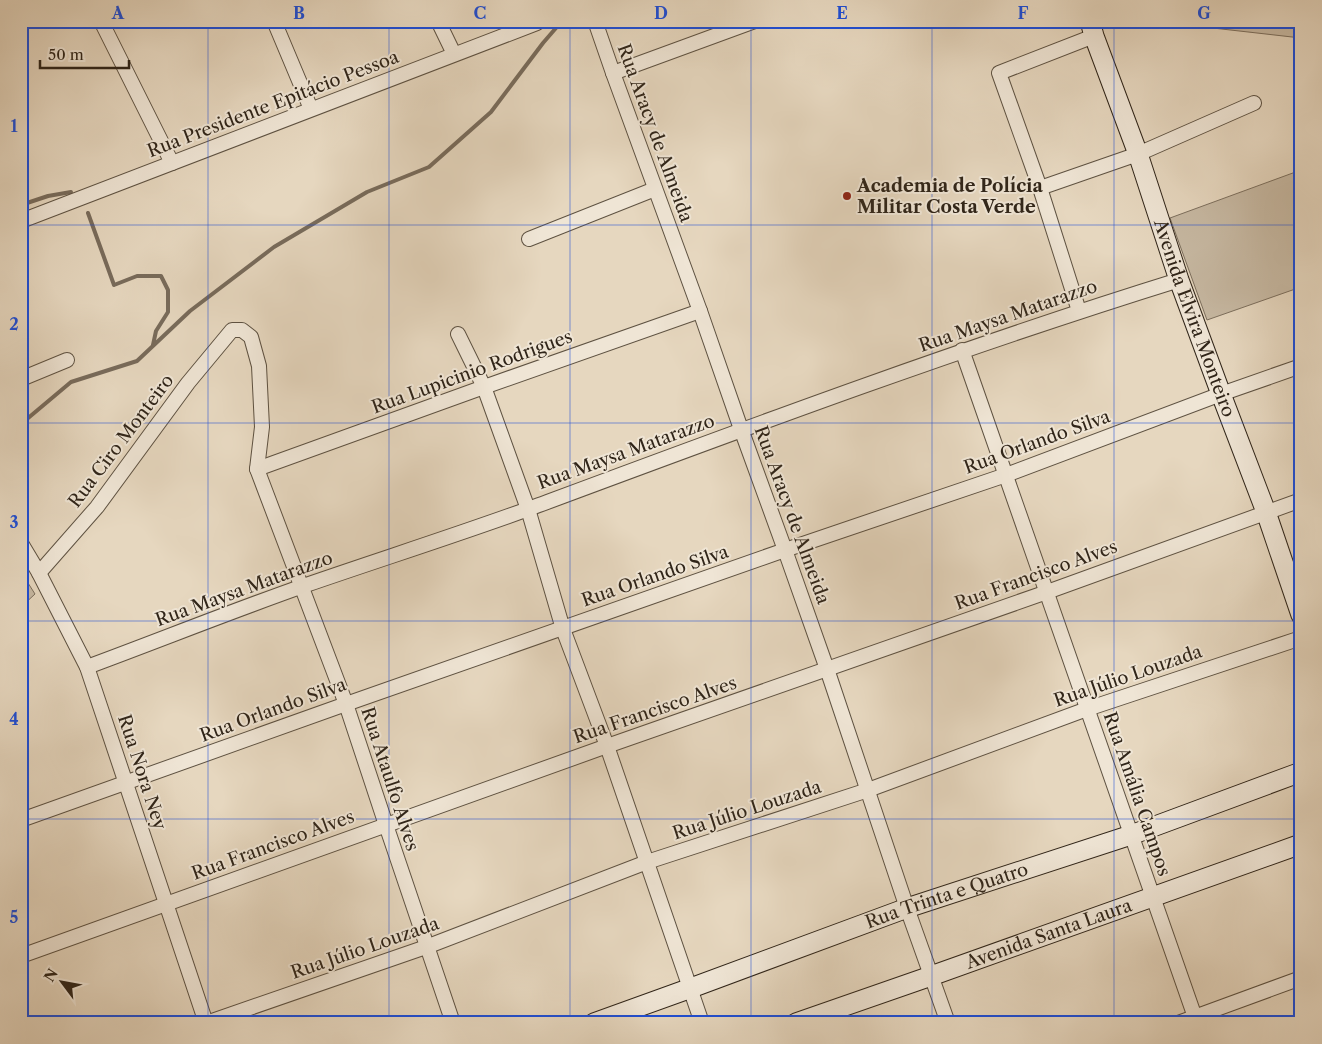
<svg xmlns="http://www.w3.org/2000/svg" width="1322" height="1044" font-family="'Libre Caslon Text',serif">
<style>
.green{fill:#c7b9a3;stroke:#7c6f5e}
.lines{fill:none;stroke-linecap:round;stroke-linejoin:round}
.stream{stroke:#786b5b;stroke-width:4}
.street-casing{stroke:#5e5242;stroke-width:16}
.secondary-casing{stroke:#302519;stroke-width:21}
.street{stroke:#efe5d5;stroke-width:14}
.secondary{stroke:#efe5d5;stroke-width:19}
.grid{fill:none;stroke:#1d4ed8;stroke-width:1;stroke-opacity:0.55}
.poi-dot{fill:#8f2418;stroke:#efe5d5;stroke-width:2}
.labels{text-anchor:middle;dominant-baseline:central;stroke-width:4;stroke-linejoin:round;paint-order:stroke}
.street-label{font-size:18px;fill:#302519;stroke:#efe5d5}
.poi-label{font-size:18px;font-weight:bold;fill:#302519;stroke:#efe5d5;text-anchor:start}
.neatline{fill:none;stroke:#1d4ed8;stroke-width:2}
.grid-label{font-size:16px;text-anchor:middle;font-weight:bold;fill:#1d4ed8}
</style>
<rect width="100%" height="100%" fill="#e6d7bf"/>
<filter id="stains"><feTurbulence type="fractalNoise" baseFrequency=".004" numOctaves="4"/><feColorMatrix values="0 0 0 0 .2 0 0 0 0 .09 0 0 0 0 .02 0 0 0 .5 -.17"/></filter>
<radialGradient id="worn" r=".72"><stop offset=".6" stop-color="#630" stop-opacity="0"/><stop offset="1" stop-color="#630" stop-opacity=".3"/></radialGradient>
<g class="green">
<polygon points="1151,21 1301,21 1301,38"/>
<polygon points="1301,170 1301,287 1207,320 1170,218"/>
<polygon points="21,572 35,594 21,607"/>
</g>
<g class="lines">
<g class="stream">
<polyline points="21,205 48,196 71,192"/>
<polyline points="88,213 114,285 137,276 161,276 168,290 168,312 156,331 153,345"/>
<polyline points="21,424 71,382 137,361 190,311 274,247 367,192 429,167 491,112 543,43 562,21"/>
</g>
<defs>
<g id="street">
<polyline points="101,21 172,163"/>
<polyline points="274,21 311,109"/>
<polyline points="438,21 454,54"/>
<polyline points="595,21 613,73 700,311 741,429 785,550 827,669 907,908 948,1023"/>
<polyline points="613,73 755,21"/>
<polyline points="1040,188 1138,154 1254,103"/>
<polyline points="21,221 537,23 538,21"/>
<polyline points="529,239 655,189"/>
<polyline points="1079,311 1040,188 999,73 1094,36"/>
<polyline points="458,334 484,387 528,509 563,629 607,746 702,1023"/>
<polyline points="962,350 1197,1023"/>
<polyline points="21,379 67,360"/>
<polyline points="257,469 484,387 700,311"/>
<polyline points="21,543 39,573 87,667 206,1023"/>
<polyline points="39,573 97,507 188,383 232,330 242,330 251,337 259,366 262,427 257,469 346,704 386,825 453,1023"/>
<path d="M87,667C160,640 232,611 306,585C381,559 457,535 531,508C746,428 960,348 1179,280"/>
<polyline points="21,820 346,704 785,550 1006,475 1221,394 1301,366"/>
<polyline points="21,956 607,746 1047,592 1301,500"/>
<polyline points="206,1023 426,947 647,862 868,790 1087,709 1301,638"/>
<polyline points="1178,1023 1301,978"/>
</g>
<g id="secondary">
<path id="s1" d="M1090,21L1094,36L1138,154L1179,280L1221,394L1266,512L1301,615"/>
<path id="s2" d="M594,1023L691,988L907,908L1131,835L1301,772"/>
<path id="s3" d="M796,1023L931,976L1301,844"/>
</g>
</defs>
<use href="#street" class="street-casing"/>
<use href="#secondary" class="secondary-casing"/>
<use href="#street" class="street"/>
<use href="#secondary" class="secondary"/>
</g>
<path class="grid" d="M208,21V1023M389,21V1023M570,21V1023M751,21V1023M932,21V1023M1114,21V1023M21,225H1301M21,423H1301M21,621H1301M21,819H1301"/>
<circle class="poi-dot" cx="847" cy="196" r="5"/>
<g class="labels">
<g class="street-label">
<text transform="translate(273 104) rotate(-21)">Rua Presidente Epitácio Pessoa</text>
<text transform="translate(655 133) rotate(70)">Rua Aracy de Almeida</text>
<text transform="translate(1008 316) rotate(-19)">Rua Maysa Matarazzo</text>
<text stroke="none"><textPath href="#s1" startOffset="315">Avenida Elvira Monteiro</textPath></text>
<text transform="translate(472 372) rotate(-20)">Rua Lupicinio Rodrigues</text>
<text transform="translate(121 441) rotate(-53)">Rua Ciro Monteiro</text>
<text transform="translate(1037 442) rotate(-20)">Rua Orlando Silva</text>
<text transform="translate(626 452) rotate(-20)">Rua Maysa Matarazzo</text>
<text transform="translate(792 515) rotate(70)">Rua Aracy de Almeida</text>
<text transform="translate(1036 575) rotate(-20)">Rua Francisco Alves</text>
<text transform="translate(655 576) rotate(-19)">Rua Orlando Silva</text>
<text transform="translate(244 589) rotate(-20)">Rua Maysa Matarazzo</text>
<text transform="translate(1128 676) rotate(-19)">Rua Júlio Louzada</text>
<text transform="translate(273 710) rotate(-20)">Rua Orlando Silva</text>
<text transform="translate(655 710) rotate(-19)">Rua Francisco Alves</text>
<text transform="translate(142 772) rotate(72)">Rua Nora Ney</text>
<text transform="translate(390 779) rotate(72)">Rua Ataulfo Alves</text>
<text transform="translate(1137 794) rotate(71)">Rua Amália Campos</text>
<text transform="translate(747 810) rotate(-18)">Rua Júlio Louzada</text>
<text transform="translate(273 845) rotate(-20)">Rua Francisco Alves</text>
<text stroke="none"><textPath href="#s2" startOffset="375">Rua Trinta e Quatro</textPath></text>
<text stroke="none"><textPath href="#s3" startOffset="268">Avenida Santa Laura</textPath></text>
<text transform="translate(365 948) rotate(-19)">Rua Júlio Louzada</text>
</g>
<g class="poi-label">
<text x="857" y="186">Academia de Polícia<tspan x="857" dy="21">Militar Costa Verde</tspan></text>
</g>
</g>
<rect width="1322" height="1044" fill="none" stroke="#e6d7bf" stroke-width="55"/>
<g transform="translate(62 982) rotate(302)" stroke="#efe5d5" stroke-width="4" paint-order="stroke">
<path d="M0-4L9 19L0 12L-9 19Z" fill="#302519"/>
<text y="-8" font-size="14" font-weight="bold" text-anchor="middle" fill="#302519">N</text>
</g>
<path d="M40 60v8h89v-8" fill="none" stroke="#302519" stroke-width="2.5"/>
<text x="48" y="60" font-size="15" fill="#302519" stroke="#efe5d5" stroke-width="4" paint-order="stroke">50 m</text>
<rect x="28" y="28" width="1266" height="988" class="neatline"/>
<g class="grid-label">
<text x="118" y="19">A</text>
<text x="299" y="19">B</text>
<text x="480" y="19">C</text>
<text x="661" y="19">D</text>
<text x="842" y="19">E</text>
<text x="1023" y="19">F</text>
<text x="1204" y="19">G</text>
<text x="14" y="132">1</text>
<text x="14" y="330">2</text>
<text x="14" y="528">3</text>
<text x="14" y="725">4</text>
<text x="14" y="923">5</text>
</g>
<rect width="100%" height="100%" filter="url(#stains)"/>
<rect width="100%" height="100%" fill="url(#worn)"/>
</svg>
